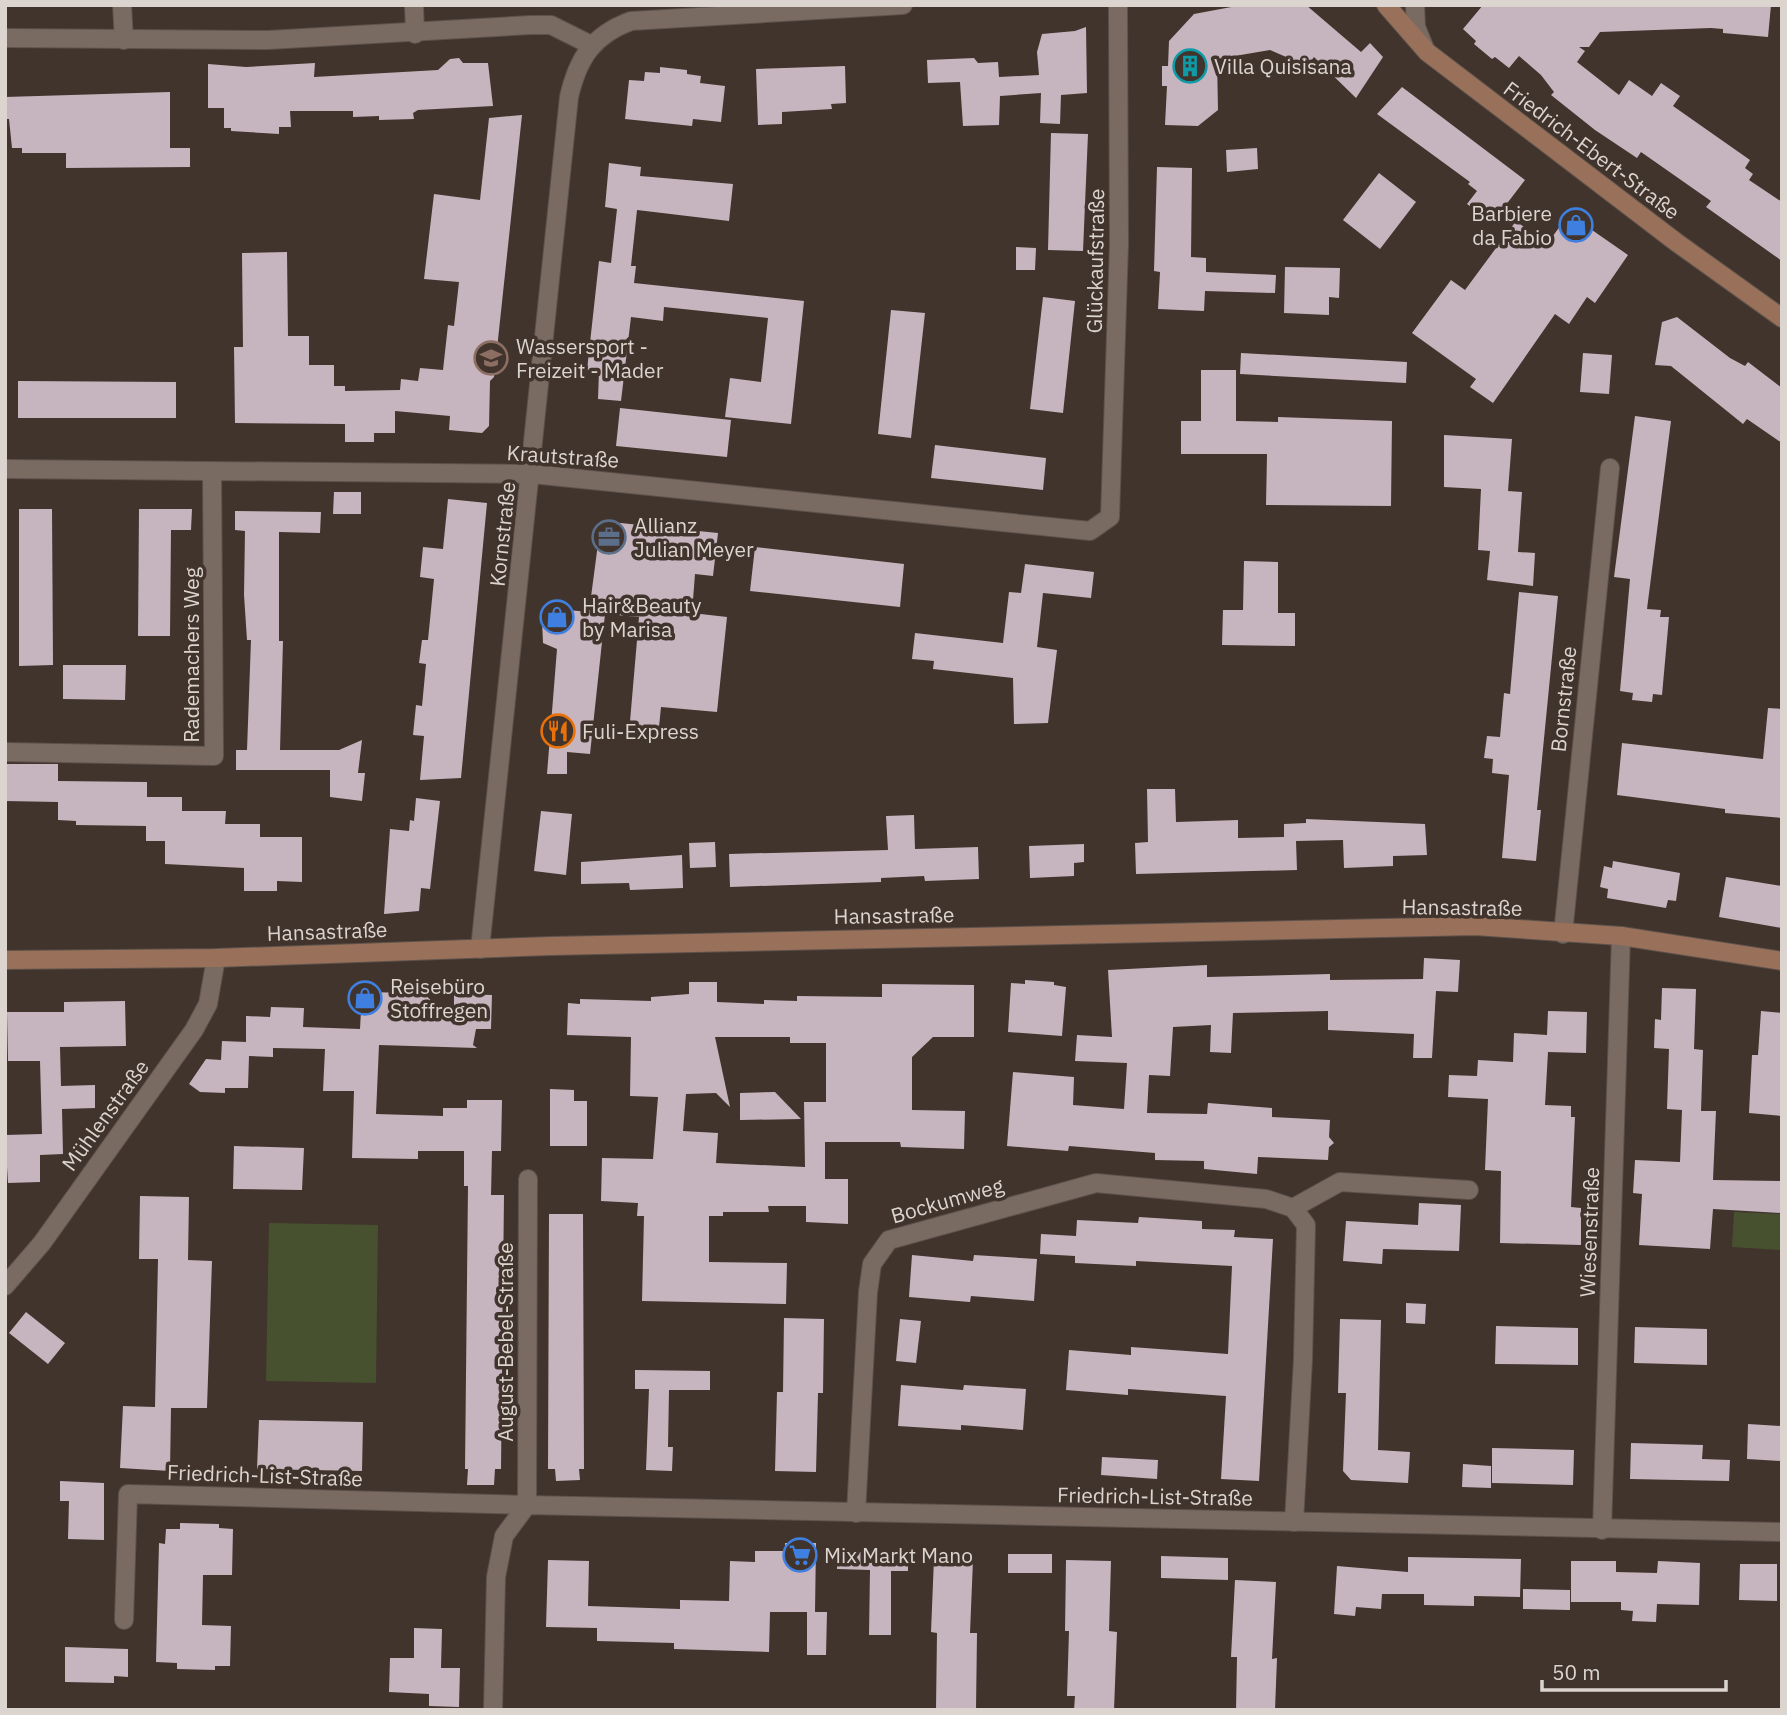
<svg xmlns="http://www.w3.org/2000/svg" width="1787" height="1715" font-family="'IBM Plex Sans',sans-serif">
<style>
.green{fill:#47512f}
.building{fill:#c6b5bf;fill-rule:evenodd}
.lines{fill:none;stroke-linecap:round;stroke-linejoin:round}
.minor-casing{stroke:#5d524c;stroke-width:20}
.secondary-casing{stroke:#5d524c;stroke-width:20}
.minor{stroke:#7a6b62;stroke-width:18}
.secondary{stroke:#99705a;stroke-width:18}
.labels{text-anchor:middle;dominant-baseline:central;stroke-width:7;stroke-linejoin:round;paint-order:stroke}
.poi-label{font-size:21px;fill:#dcd4cf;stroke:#41342c;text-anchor:start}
.street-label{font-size:21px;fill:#dcd4cf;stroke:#41342c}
</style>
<rect width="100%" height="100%" fill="#41342c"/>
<g class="green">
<polygon points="1734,1212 1782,1214 1782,1250 1732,1247"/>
<polygon points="269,1223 378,1225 376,1383 266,1381"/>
</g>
<g class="building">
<polygon points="1242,5 1306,5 1361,52 1370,43 1383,57 1356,98 1314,57 1307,66 1270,50 1217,59 1218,110 1198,126 1165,125 1167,86 1162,86 1162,66 1168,66 1169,41 1194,14"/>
<polygon points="1483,5 1771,5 1768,37 1723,33 1723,29 1711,28 1600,32 1589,47 1579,47 1585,51 1577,62 1619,95 1629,80 1652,96 1661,83 1680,96 1673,106 1750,160 1745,168 1753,174 1749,180 1782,202 1782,261 1706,207 1711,201 1641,152 1637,158 1595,130 1551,95 1554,92 1541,75 1519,56 1509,68 1495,57 1492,59 1474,44 1476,41 1463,29"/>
<polygon points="1086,27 1087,93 1061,95 1060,124 1040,123 1041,93 1000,96 999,125 963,126 960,82 928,83 927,60 974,58 978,63 998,62 999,77 1039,75 1037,52 1042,34 1075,31"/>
<polygon points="459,58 463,63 488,63 493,106 418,110 413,113 414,119 379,120 379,116 353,117 353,111 290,111 291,127 279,127 279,134 231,131 231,128 224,128 224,108 208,108 208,64 246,67 315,63 314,77 438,70 450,59"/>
<polygon points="845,66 846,103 831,104 832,109 782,112 782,124 758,125 756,69"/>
<polygon points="660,67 687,70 687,74 701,76 700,83 725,86 721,122 693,119 692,126 625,119 629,80 644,81 645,72 660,73"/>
<polygon points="1402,87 1525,180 1492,223 1467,204 1477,191 1468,184 1470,182 1377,114"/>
<polygon points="170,92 170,148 190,148 190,167 66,168 66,153 22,153 22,148 12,148 9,119 5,119 5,97"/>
<polygon points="522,115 494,377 490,381 489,426 482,433 449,430 450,416 395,411 395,433 374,433 374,442 345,442 345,424 235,423 234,347 243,347 242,253 287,252 288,336 309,336 309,365 334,365 334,386 345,386 345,391 400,390 401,379 418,381 420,368 443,370 448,325 454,326 459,282 424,279 434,194 480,200 489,118"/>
<polygon points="1051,133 1088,134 1083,251 1048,250"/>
<polygon points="1257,148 1258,169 1227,172 1226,150"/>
<polygon points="609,163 641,167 640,176 733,184 729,221 637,210 631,266 636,266 634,283 804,301 791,424 725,417 730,378 761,382 768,318 664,307 663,321 631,317 621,401 598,399 599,371 587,370 599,261 611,263 617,209 605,207"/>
<polygon points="1157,167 1192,168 1191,257 1206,258 1206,272 1276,275 1275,293 1205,291 1204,311 1158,309 1160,272 1154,271"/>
<polygon points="1379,173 1416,202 1380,249 1343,220"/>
<polygon points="1569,214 1628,255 1595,303 1587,297 1569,324 1555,314 1493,403 1470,387 1476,379 1412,333 1451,280 1465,290 1516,221 1547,244"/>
<polygon points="1016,247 1036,248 1035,270 1016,270"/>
<polygon points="1285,267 1340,268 1339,298 1329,297 1329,315 1284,313"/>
<polygon points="1043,297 1075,301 1063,413 1030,409"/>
<polygon points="891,310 925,313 911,438 878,434"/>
<polygon points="1677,317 1730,358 1745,366 1748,362 1782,388 1782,443 1747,419 1743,424 1671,366 1655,365 1662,322"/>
<polygon points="1241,353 1407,362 1406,383 1240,374"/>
<polygon points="1583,353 1612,355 1609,394 1580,392"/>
<polygon points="1201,370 1236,370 1236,421 1278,422 1278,417 1392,421 1391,506 1266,505 1267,454 1181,454 1181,421 1201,421"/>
<polygon points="18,381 176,382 176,418 18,418"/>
<polygon points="620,408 731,420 727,457 616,446"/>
<polygon points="1635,416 1671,421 1647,609 1661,610 1660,617 1669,617 1662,695 1653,694 1652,702 1632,700 1633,693 1620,691 1630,579 1614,577"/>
<polygon points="1444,435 1512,439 1508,491 1522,492 1518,552 1535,553 1533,586 1487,580 1490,551 1478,550 1481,489 1444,487"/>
<polygon points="935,445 1046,458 1043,490 931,478"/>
<polygon points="334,492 361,492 361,514 333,514"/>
<polygon points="448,499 487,503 461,778 420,780 424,736 413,735 416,705 422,706 426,664 419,663 422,640 428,640 434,579 420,577 423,547 443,549"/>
<polygon points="19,509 52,509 53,665 19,666"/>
<polygon points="139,509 192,509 191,530 171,530 170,636 138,636"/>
<polygon points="235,511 321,512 320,533 279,532 279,641 283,641 280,750 339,750 362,740 358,773 365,773 362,801 330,797 330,770 236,770 236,750 247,750 251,640 247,640 244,595 245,531 235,530"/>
<polygon points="601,521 718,533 713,576 695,574 692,613 727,617 717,712 661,707 659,727 648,726 648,734 629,733 639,617 605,614 590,754 567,752 567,774 547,774 557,649 543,643 542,620 557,609 589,612"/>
<polygon points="755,547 904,564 900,607 750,591"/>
<polygon points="1244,561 1278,562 1278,613 1295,613 1295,646 1222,645 1223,610 1243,610"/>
<polygon points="1025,564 1094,572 1091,598 1043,593 1037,647 1057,650 1048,723 1014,724 1013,678 933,669 934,661 912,659 915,633 1003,643 1009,592 1021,593"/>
<polygon points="1519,592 1558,596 1537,810 1541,810 1536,861 1502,858 1509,775 1492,773 1493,759 1484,758 1487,736 1500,737 1504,693 1510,694"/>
<polygon points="63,665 126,665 125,700 63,699"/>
<polygon points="1768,708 1782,709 1782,818 1725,813 1725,809 1617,795 1622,743 1763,759"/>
<polygon points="5,764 58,764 58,781 147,782 147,797 182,797 182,811 226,811 225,824 260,824 260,837 302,837 302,882 277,881 277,891 244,891 244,868 165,864 165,841 146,841 146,826 76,825 76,821 58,820 58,802 5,801"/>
<polygon points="1147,789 1175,789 1176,822 1238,820 1238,838 1284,837 1284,824 1306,823 1306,819 1425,824 1427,855 1393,856 1393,866 1344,868 1343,840 1296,841 1297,870 1136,874 1135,843 1148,842"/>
<polygon points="416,798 440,801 430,889 421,888 419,911 384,914 390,829 409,831 410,820 414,821"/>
<polygon points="541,811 572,814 566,875 534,871"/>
<polygon points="914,815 915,849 978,847 979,879 925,881 924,876 881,878 881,882 730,887 729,854 888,850 886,816"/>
<polygon points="715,842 716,867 690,868 689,843"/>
<polygon points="1084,844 1084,862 1074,863 1074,876 1030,878 1029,846"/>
<polygon points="682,855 683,888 630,890 629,883 581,884 581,862"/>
<polygon points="1613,861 1680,873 1676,901 1668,900 1666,908 1607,898 1608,889 1600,887 1604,866 1612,868"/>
<polygon points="1726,877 1782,886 1782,928 1719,917"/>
<polygon points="1424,958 1460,960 1458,992 1436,991 1432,1058 1413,1058 1414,1034 1328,1030 1328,1011 1233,1013 1231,1053 1210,1052 1211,1025 1173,1027 1170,1076 1149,1075 1147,1113 1207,1114 1208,1103 1272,1108 1272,1117 1330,1120 1329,1137 1334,1143 1329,1147 1328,1160 1258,1157 1257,1174 1204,1169 1204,1161 1155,1160 1155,1153 1069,1146 1068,1151 1007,1146 1013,1072 1074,1077 1073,1105 1124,1109 1127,1063 1075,1061 1077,1035 1112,1037 1108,970 1207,965 1207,977 1330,974 1330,980 1423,979"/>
<polygon points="1025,980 1054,982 1054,985 1066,987 1062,1036 1008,1032 1011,983 1025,984"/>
<path d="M689,982H717V1002L764,1004V1000L797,1001V996L882,997V984L974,985V1037H933L912,1057V1110L965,1111L964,1149L901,1147L900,1142H825V1179H848V1224L806,1222V1206H768L769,1212H723V1216H709V1262L787,1263L786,1304L642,1301L644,1216H637L638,1203L601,1201L602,1158L653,1159L658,1097L630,1096L631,1037L567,1035L568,1003L580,1004V999L651,1001V997L689,994ZM715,1037H790V1043H826V1102H804L805,1167L716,1163L718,1133L683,1131L686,1094L716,1093L730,1107Z"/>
<polygon points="1662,988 1696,989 1694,1049 1703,1050 1701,1111 1716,1111 1713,1180 1782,1181 1782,1213 1713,1209 1710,1249 1639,1245 1642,1194 1633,1193 1635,1160 1680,1162 1682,1110 1667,1109 1669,1049 1654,1048 1655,1019 1661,1020"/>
<polygon points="420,989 454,1025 454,994 492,995 491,1029 476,1029 473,1045 477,1048 379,1045 376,1114 443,1116 443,1108 467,1108 467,1100 502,1100 501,1151 492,1151 491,1195 504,1195 501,1469 495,1469 494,1485 467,1485 468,1469 465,1469 468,1186 464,1186 464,1151 418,1151 418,1159 352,1158 354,1091 323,1091 325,1049 273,1048 273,1057 249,1056 248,1088 225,1088 225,1093 200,1092 189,1084 206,1059 221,1060 222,1041 246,1042 246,1016 270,1017 271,1007 304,1008 303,1027 360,1029 362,992 416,993"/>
<polygon points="125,1001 126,1046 60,1047 61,1086 95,1085 95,1108 62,1109 63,1154 40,1155 40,1182 8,1183 5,1135 42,1134 40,1061 8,1061 7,1012 64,1012 64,1002"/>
<polygon points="1548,1011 1587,1012 1586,1053 1548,1052 1545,1105 1571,1106 1571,1117 1575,1117 1571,1207 1581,1208 1581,1245 1500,1243 1501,1171 1485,1170 1488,1099 1448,1097 1449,1075 1477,1076 1478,1060 1513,1062 1514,1033 1547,1035"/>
<polygon points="1761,1011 1782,1013 1782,1116 1749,1113 1752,1055 1758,1055"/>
<polygon points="550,1089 574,1090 574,1101 587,1101 587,1146 550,1146"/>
<polygon points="775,1092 801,1119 740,1120 740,1093"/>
<polygon points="234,1146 304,1148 302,1190 233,1189"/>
<polygon points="140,1196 189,1197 188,1260 212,1261 207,1408 171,1408 170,1471 120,1468 123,1406 155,1407 158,1259 139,1259"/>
<polygon points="1419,1203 1461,1205 1459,1251 1383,1249 1382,1264 1343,1261 1346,1221 1418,1225"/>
<polygon points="549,1214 583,1214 584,1469 579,1469 580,1480 556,1481 555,1469 548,1469"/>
<polygon points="1139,1217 1202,1221 1202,1229 1235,1230 1234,1237 1273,1239 1259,1481 1221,1479 1226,1396 1128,1389 1128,1395 1066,1390 1069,1350 1131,1355 1131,1347 1228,1354 1232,1266 1136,1261 1136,1266 1075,1263 1075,1256 1040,1254 1041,1234 1076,1236 1077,1220 1138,1223"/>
<polygon points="912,1255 973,1261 974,1255 1037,1259 1034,1301 971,1296 970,1302 909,1297"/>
<polygon points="1406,1303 1426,1304 1425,1324 1406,1323"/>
<polygon points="26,1312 65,1343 48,1364 9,1333"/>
<polygon points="784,1318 824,1319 823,1393 818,1393 816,1472 775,1471 777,1392 783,1392"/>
<polygon points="900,1319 921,1321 916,1363 896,1361"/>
<polygon points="1340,1319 1381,1320 1378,1450 1410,1452 1408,1483 1351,1480 1343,1471 1346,1393 1338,1393"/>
<polygon points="1496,1326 1578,1328 1578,1365 1495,1364"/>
<polygon points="1635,1327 1707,1329 1707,1365 1634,1363"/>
<polygon points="635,1370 710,1371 710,1390 669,1390 668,1447 673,1447 672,1471 646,1470 649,1389 635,1389"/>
<polygon points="901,1385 963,1390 964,1385 1026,1389 1023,1430 961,1425 961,1430 898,1426"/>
<polygon points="259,1420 363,1422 362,1471 257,1469"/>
<polygon points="1748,1424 1782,1426 1782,1461 1747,1459"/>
<polygon points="1631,1443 1703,1445 1702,1459 1730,1460 1729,1481 1630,1479"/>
<polygon points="1492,1448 1574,1450 1573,1485 1492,1483"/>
<polygon points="1102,1457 1158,1460 1157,1479 1101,1475"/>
<polygon points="1463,1464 1491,1466 1491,1488 1462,1487"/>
<polygon points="60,1481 104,1483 104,1540 68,1539 69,1501 60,1501"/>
<polygon points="180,1523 219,1524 219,1528 233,1529 232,1575 203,1575 202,1625 231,1626 230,1666 215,1666 215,1670 177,1669 177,1663 156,1662 159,1543 165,1544 166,1529 180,1529"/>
<polygon points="785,1543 816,1543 815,1612 827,1612 826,1655 807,1655 807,1612 770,1612 769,1652 674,1649 674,1643 597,1641 597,1628 546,1627 548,1560 589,1561 588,1606 680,1609 680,1600 729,1601 730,1561 755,1562 755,1551 785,1551"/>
<polygon points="837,1552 908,1552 908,1571 891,1571 891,1635 869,1635 870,1570 837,1569"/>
<rect x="1008" y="1554" width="44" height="19"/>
<polygon points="1161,1556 1228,1558 1228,1580 1161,1578"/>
<polygon points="1408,1557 1521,1559 1520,1597 1474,1596 1474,1606 1424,1605 1424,1594 1382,1594 1381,1609 1356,1607 1355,1616 1334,1614 1337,1566 1408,1572"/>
<polygon points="934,1558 973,1560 970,1633 977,1633 976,1710 936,1709 937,1633 931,1632"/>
<polygon points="1066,1560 1111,1561 1109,1631 1117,1632 1114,1710 1074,1710 1075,1696 1067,1696 1069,1631 1065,1631"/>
<polygon points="1571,1561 1616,1561 1616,1572 1657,1573 1658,1561 1700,1563 1699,1605 1657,1604 1656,1622 1632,1621 1633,1611 1621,1610 1621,1602 1571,1602"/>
<polygon points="1740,1564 1777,1564 1777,1601 1739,1600"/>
<polygon points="1235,1580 1276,1582 1272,1659 1277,1658 1275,1710 1236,1710 1237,1657 1231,1657"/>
<polygon points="1523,1589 1570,1590 1570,1610 1523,1609"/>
<polygon points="414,1628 442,1629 441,1668 460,1668 459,1707 429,1706 429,1694 389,1692 390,1658 414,1658"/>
<polygon points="65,1647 128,1649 128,1677 114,1676 114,1683 65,1682"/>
</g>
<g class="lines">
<defs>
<g id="minor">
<polyline points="122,5 124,40"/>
<polyline points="414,5 415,34"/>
<polyline points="1415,5 1416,27 1425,49"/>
<polyline points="5,38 268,40 531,25 551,25 591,45"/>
<polyline points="5,469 532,474 1090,531 1110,517 1119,244 1118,5"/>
<polyline points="5,752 214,756 212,471"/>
<polyline points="1563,934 1610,468"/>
<path d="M480,949L569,97C578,58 593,35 631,21L903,5"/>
<polyline points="1293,1208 1340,1182 1469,1190"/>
<polyline points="5,1286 42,1243 194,1030 208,1004 216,958"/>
<polyline points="856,1513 868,1292 872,1264 889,1240 1096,1183 1266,1199 1293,1208 1306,1225 1303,1359 1294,1522"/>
<polyline points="1602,1530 1621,936"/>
<polyline points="124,1620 128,1494 527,1505 528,1179"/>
<polyline points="493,1710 496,1577 504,1536 527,1505 1782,1532"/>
</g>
<g id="secondary">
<polyline points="1386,5 1427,52 1676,242 1782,318"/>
<polyline points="5,960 216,958 551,946 1475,926 1621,936 1782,961"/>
</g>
</defs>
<use href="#minor" class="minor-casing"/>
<use href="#secondary" class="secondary-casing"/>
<use href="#minor" class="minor"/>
<use href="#secondary" class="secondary"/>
</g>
<defs>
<symbol id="building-ring" viewBox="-11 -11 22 22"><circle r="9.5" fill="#41342c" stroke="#0f9aa8" stroke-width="1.5"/><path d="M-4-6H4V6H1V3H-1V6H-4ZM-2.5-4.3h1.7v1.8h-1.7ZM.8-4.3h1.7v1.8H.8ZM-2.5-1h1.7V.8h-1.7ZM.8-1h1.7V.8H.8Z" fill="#0f9aa8"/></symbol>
<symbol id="shop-ring" viewBox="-11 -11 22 22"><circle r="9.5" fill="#41342c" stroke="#3f7fe0" stroke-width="1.5"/><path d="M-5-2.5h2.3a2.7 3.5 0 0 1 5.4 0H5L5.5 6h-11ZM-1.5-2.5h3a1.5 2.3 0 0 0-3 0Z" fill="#3f7fe0"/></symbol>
<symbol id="school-ring" viewBox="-11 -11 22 22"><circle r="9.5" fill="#41342c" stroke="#8d6e63" stroke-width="1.5"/><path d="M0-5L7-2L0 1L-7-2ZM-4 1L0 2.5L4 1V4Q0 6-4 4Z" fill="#8d6e63"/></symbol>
<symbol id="office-ring" viewBox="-11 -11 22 22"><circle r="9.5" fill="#41342c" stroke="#5c6f8a" stroke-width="1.5"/><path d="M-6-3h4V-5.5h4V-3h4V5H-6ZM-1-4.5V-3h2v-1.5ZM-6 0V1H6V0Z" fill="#5c6f8a"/></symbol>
<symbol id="restaurant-ring" viewBox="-11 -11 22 22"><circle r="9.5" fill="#41342c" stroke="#e8710a" stroke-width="1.5"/><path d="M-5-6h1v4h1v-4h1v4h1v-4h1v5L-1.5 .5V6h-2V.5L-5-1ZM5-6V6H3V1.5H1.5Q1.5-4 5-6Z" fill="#e8710a"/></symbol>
<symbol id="supermarket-ring" viewBox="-11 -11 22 22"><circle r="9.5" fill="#41342c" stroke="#3f7fe0" stroke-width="1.5"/><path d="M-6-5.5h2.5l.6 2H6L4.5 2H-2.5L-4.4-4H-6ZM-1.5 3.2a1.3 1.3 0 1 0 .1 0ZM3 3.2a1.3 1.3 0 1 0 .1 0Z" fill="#3f7fe0"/></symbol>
</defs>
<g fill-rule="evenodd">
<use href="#building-ring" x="1171" y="47" width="38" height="38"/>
<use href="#shop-ring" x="1557" y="206" width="38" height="38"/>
<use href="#school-ring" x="472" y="339" width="38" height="38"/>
<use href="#office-ring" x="590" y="518" width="38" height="38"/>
<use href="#shop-ring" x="538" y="598" width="38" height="38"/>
<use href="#restaurant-ring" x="539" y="712" width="38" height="38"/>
<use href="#shop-ring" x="346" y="979" width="38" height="38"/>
<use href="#supermarket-ring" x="781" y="1536" width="38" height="38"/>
</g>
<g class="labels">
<g class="poi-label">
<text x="1214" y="66">Villa Quisisana</text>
<text x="1552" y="213" text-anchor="end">Barbiere<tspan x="1552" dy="24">da Fabio</tspan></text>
<text x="516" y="346">Wassersport -<tspan x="516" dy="24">Freizeit - Mader</tspan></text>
<text x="634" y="525">Allianz<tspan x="634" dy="24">Julian Meyer</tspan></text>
<text x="582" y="605">Hair&amp;Beauty<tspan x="582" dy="24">by Marisa</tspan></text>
<text x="582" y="731">Fuli-Express</text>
<text x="390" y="986">Reisebüro<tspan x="390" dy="24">Stoffregen</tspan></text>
<text x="824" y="1555">Mix Markt Mano</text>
</g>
<g class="street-label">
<text transform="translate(1592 150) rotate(37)">Friedrich-Ebert-Straße</text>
<text transform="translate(1095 261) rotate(-89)">Glückaufstraße</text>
<text transform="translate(563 456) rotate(4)">Krautstraße</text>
<text transform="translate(502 534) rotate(-84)">Kornstraße</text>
<text transform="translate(191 655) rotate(-90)">Rademachers Weg</text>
<text transform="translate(1563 699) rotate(-84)">Bornstraße</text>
<text transform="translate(1462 907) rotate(1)">Hansastraße</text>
<text transform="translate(894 915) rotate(-1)">Hansastraße</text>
<text transform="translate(327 931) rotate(-2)">Hansastraße</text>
<text transform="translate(105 1115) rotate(-54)">Mühlenstraße</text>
<text transform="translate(947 1200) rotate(-16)">Bockumweg</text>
<text transform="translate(1589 1232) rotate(-88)">Wiesenstraße</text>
<text transform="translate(505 1342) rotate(-90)">August-Bebel-Straße</text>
<text transform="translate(265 1475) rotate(2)">Friedrich-List-Straße</text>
<text transform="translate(1155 1496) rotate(1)">Friedrich-List-Straße</text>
</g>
</g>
<rect width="1787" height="1715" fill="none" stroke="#dcd4cf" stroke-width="14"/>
<path d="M1542 1680v10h184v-10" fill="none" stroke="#dcd4cf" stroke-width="3.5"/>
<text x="1552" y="1680" font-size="21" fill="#dcd4cf" stroke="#41342c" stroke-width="5" paint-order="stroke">50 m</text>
</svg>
